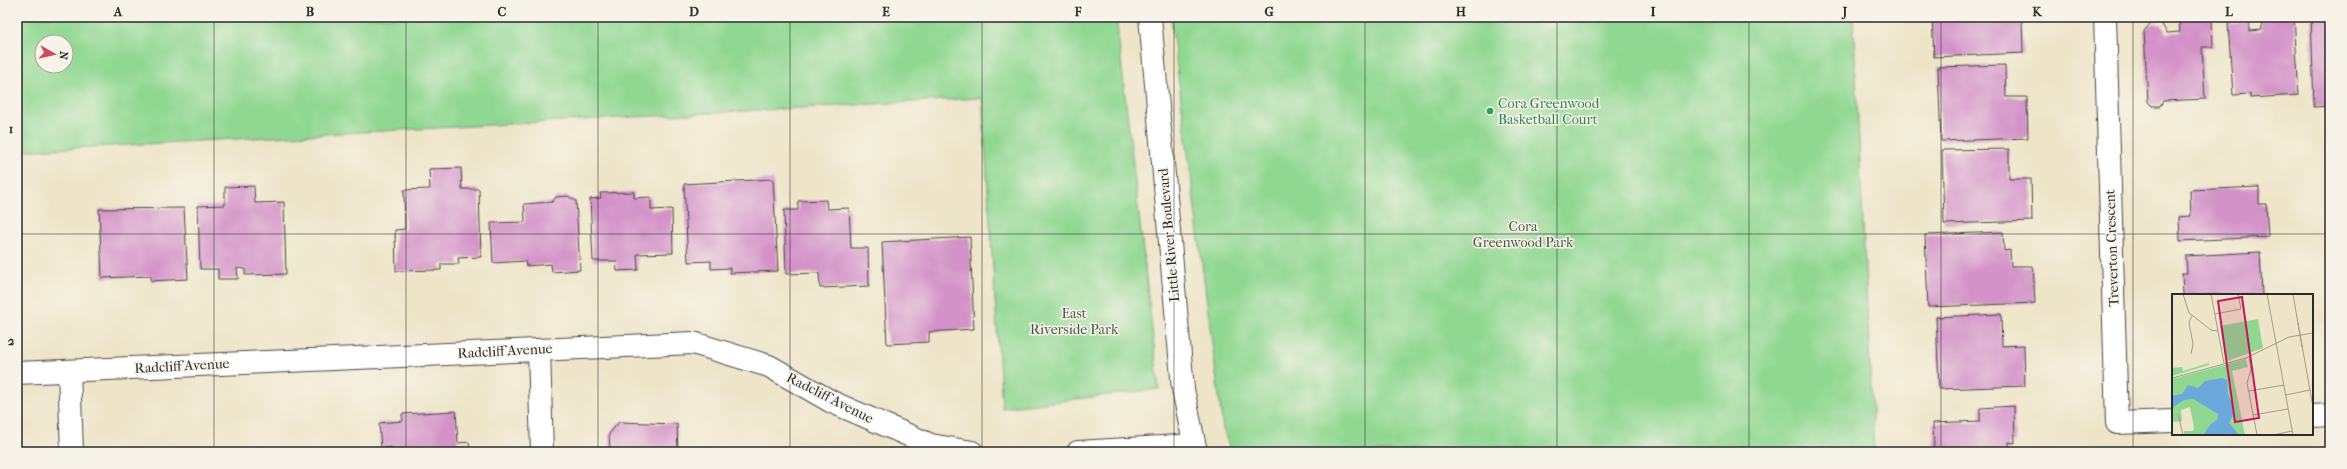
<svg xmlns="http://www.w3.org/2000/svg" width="2347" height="469" font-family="'IM FELL French Canon',serif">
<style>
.green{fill:#90d892;stroke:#5e825e;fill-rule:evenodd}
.building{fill:#d393c8}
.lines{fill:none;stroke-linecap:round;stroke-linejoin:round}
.minor-casing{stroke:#484743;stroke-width:24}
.tertiary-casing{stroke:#484743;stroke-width:24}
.minor{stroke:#fff;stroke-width:22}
.tertiary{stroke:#fff;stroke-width:22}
.grid{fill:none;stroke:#2b2b2b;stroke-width:1;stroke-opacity:0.55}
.leisure-dot{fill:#2e9e5b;stroke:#f7f3e8;stroke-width:1.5}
.labels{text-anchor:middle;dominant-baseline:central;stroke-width:3;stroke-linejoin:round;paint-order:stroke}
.leisure-label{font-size:14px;fill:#27864d;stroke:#f7f3e8;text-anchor:start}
.park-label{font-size:14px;fill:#445645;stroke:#f7f3e8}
.street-label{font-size:14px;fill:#2b2b2b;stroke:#f7f3e8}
.inset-road{fill:none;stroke:#a09b8a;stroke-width:1}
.view{fill:#c2185b;fill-opacity:0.15;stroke:#c2185b;stroke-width:2}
.inset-edge{fill:none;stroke:#2b2b2b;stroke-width:2}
.neatline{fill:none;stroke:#2b2b2b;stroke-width:1.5}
.grid-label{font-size:13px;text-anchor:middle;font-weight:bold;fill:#2b2b2b}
</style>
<rect width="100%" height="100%" fill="#f7f3e8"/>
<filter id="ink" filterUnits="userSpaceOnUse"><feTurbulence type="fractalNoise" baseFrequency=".025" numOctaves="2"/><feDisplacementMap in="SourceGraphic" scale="8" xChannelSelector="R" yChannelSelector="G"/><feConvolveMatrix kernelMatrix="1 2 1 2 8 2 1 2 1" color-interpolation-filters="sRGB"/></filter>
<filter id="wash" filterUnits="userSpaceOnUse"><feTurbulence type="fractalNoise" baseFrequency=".012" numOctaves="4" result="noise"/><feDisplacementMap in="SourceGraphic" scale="16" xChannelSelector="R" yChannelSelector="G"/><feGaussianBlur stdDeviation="0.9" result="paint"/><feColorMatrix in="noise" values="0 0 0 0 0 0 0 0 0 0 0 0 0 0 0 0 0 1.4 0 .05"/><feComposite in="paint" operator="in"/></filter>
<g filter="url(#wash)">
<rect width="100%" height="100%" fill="#eee5c9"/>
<g class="green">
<path d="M17,17H1116L1159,389L1002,408L982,98L17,151ZM42,42H66V66H42Z"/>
<polygon points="1175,17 1853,17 1874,452 1231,452 1223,429 1171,20"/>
</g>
<g id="blocks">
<g class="building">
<polygon points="1932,17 2022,17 2023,53 1934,57"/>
<polygon points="2179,17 2212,17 2213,47 2202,47 2205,99 2163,101 2160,106 2152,106 2148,102 2144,31 2150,24 2161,23 2167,33 2180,32"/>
<polygon points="2261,17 2294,17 2299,95 2250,98 2250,94 2233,95 2228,23 2249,21 2249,31 2262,30"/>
<polygon points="2311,17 2330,17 2330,106 2314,107"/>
<polygon points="2005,65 2006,97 2027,97 2028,138 1941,141 1938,67"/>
<polygon points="2009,149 2009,179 2031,179 2032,221 1944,224 1942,150"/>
<polygon points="461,168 462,189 479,189 481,257 458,258 459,264 441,264 441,270 396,271 395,230 405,229 404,190 430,189 429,169"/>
<polygon points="773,179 778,271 730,273 730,268 711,269 711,261 688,262 684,184"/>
<polygon points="254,186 255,203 284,202 286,274 245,275 245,269 237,268 238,279 218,279 218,269 200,269 198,206 225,205 225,187"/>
<polygon points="2259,187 2259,204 2266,204 2268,237 2180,241 2179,217 2191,216 2190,190"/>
<polygon points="634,192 634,198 651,197 651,210 672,209 673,253 637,254 638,270 617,271 616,261 593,261 590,199 601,198 600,193"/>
<polygon points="568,196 576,201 580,270 552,272 551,264 526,266 525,261 493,263 491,223 525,222 524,204 552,202 556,197"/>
<polygon points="826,200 827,209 849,208 851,248 868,248 869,286 820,288 819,273 786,274 784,210 798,210 798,201"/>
<polygon points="184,208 188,279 151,281 151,276 102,278 99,209"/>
<polygon points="2003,232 2004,251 2010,250 2011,266 2033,266 2035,303 1928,307 1925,235"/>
<polygon points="970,237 974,329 929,332 929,342 887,344 882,242"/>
<polygon points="2260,252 2262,295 2183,295 2182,273 2187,273 2186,256"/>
<polygon points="2001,314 2002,346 2024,345 2025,386 1939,389 1936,317"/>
<polygon points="2014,406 2015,443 2009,442 2009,452 1934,452 1933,423 1980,421 1980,408"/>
<polygon points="456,411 458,443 469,442 470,452 391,452 391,447 381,448 379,423 403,421 402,414"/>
<polygon points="619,422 677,424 678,452 610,452 609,434"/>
<polygon points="204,449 204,452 171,452 171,451"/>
<polygon points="779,449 779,452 736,452 736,451"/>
</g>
</g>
</g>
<g filter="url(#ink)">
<use href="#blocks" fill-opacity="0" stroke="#484743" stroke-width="1"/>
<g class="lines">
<defs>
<g id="minor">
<polyline points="2105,17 2117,423 2173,421"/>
<polyline points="539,350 542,452"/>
<polyline points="69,371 72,452"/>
<polyline points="17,373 693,343 769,366 832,402 931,445 972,452"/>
<polyline points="2312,416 2330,415"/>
<polyline points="1078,452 1194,445"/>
</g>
<polyline id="tertiary" points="1150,17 1183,389 1196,452"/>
</defs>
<use href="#minor" class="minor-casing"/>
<use href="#tertiary" class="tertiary-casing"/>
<use href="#minor" class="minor"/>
<use href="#tertiary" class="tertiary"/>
</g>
</g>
<path class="grid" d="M214,17V452M406,17V452M598,17V452M790,17V452M982,17V452M1174,17V452M1365,17V452M1557,17V452M1749,17V452M1941,17V452M2133,17V452M17,234H2330"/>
<circle class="leisure-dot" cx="1490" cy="111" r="4"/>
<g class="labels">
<g class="leisure-label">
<text x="1498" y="103">Cora Greenwood<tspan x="1498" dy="16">Basketball Court</tspan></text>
</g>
<g class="park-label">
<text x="1523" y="226">Cora<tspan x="1523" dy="16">Greenwood Park</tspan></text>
<text x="1074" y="313">East<tspan x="1074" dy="16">Riverside Park</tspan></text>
</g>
<g class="street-label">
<text transform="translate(1169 235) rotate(-95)">Little River Boulevard</text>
<text transform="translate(2112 248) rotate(-92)">Treverton Crescent</text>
<text transform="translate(505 351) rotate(-3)">Radcliff Avenue</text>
<text transform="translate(182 366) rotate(-3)">Radcliff Avenue</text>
<text transform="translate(830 398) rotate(27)">Radcliff Avenue</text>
</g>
</g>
<g transform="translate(2172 294)">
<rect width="141" height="141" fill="#eee5c9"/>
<path d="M86,25L91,54L55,67L48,32ZM74,65L76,73L60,77L73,141H12V137H21L22,134L18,113L9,116L10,127L0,128V85ZM37,69V71L0,82V74L10,73L11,77Z" fill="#90d892"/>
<path d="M50,84L55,86L56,100L60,110L61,121L57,129L67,141H31L38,131L45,126L46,120L21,105L12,106L0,114V102L10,100L16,91L26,94L33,87Z" fill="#6ba9dd"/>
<path class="inset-road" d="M11,0L17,19L39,36L46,37M39,0L52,69M95,0L121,141M121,0L130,53M43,20L69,15L66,0M126,29L141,113M19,60L21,50L17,28L20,22M77,63L79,76L75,89L85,141M0,84L74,64L117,43L141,39M77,97L112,91M114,101L138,96M6,120L11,141M81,121L116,115M101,141L120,137"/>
<path class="view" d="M70,3L87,124L63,128L46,7Z"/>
<rect width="141" height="141" class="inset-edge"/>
</g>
<rect width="2347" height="469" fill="none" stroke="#f7f3e8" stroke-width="44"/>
<g transform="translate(54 54) rotate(98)"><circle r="19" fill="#f7f3e8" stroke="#a5a39c"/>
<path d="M0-3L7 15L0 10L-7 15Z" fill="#d1495b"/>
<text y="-6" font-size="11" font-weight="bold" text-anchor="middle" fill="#2b2b2b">N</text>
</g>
<rect x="22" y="22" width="2303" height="425" class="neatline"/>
<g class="grid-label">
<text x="118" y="16">A</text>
<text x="310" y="16">B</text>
<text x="502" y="16">C</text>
<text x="694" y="16">D</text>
<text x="886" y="16">E</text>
<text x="1078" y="16">F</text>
<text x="1269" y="16">G</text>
<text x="1461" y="16">H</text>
<text x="1653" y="16">I</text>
<text x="1845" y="16">J</text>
<text x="2037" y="16">K</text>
<text x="2229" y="16">L</text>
<text x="11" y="133">1</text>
<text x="11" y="345">2</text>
</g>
</svg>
